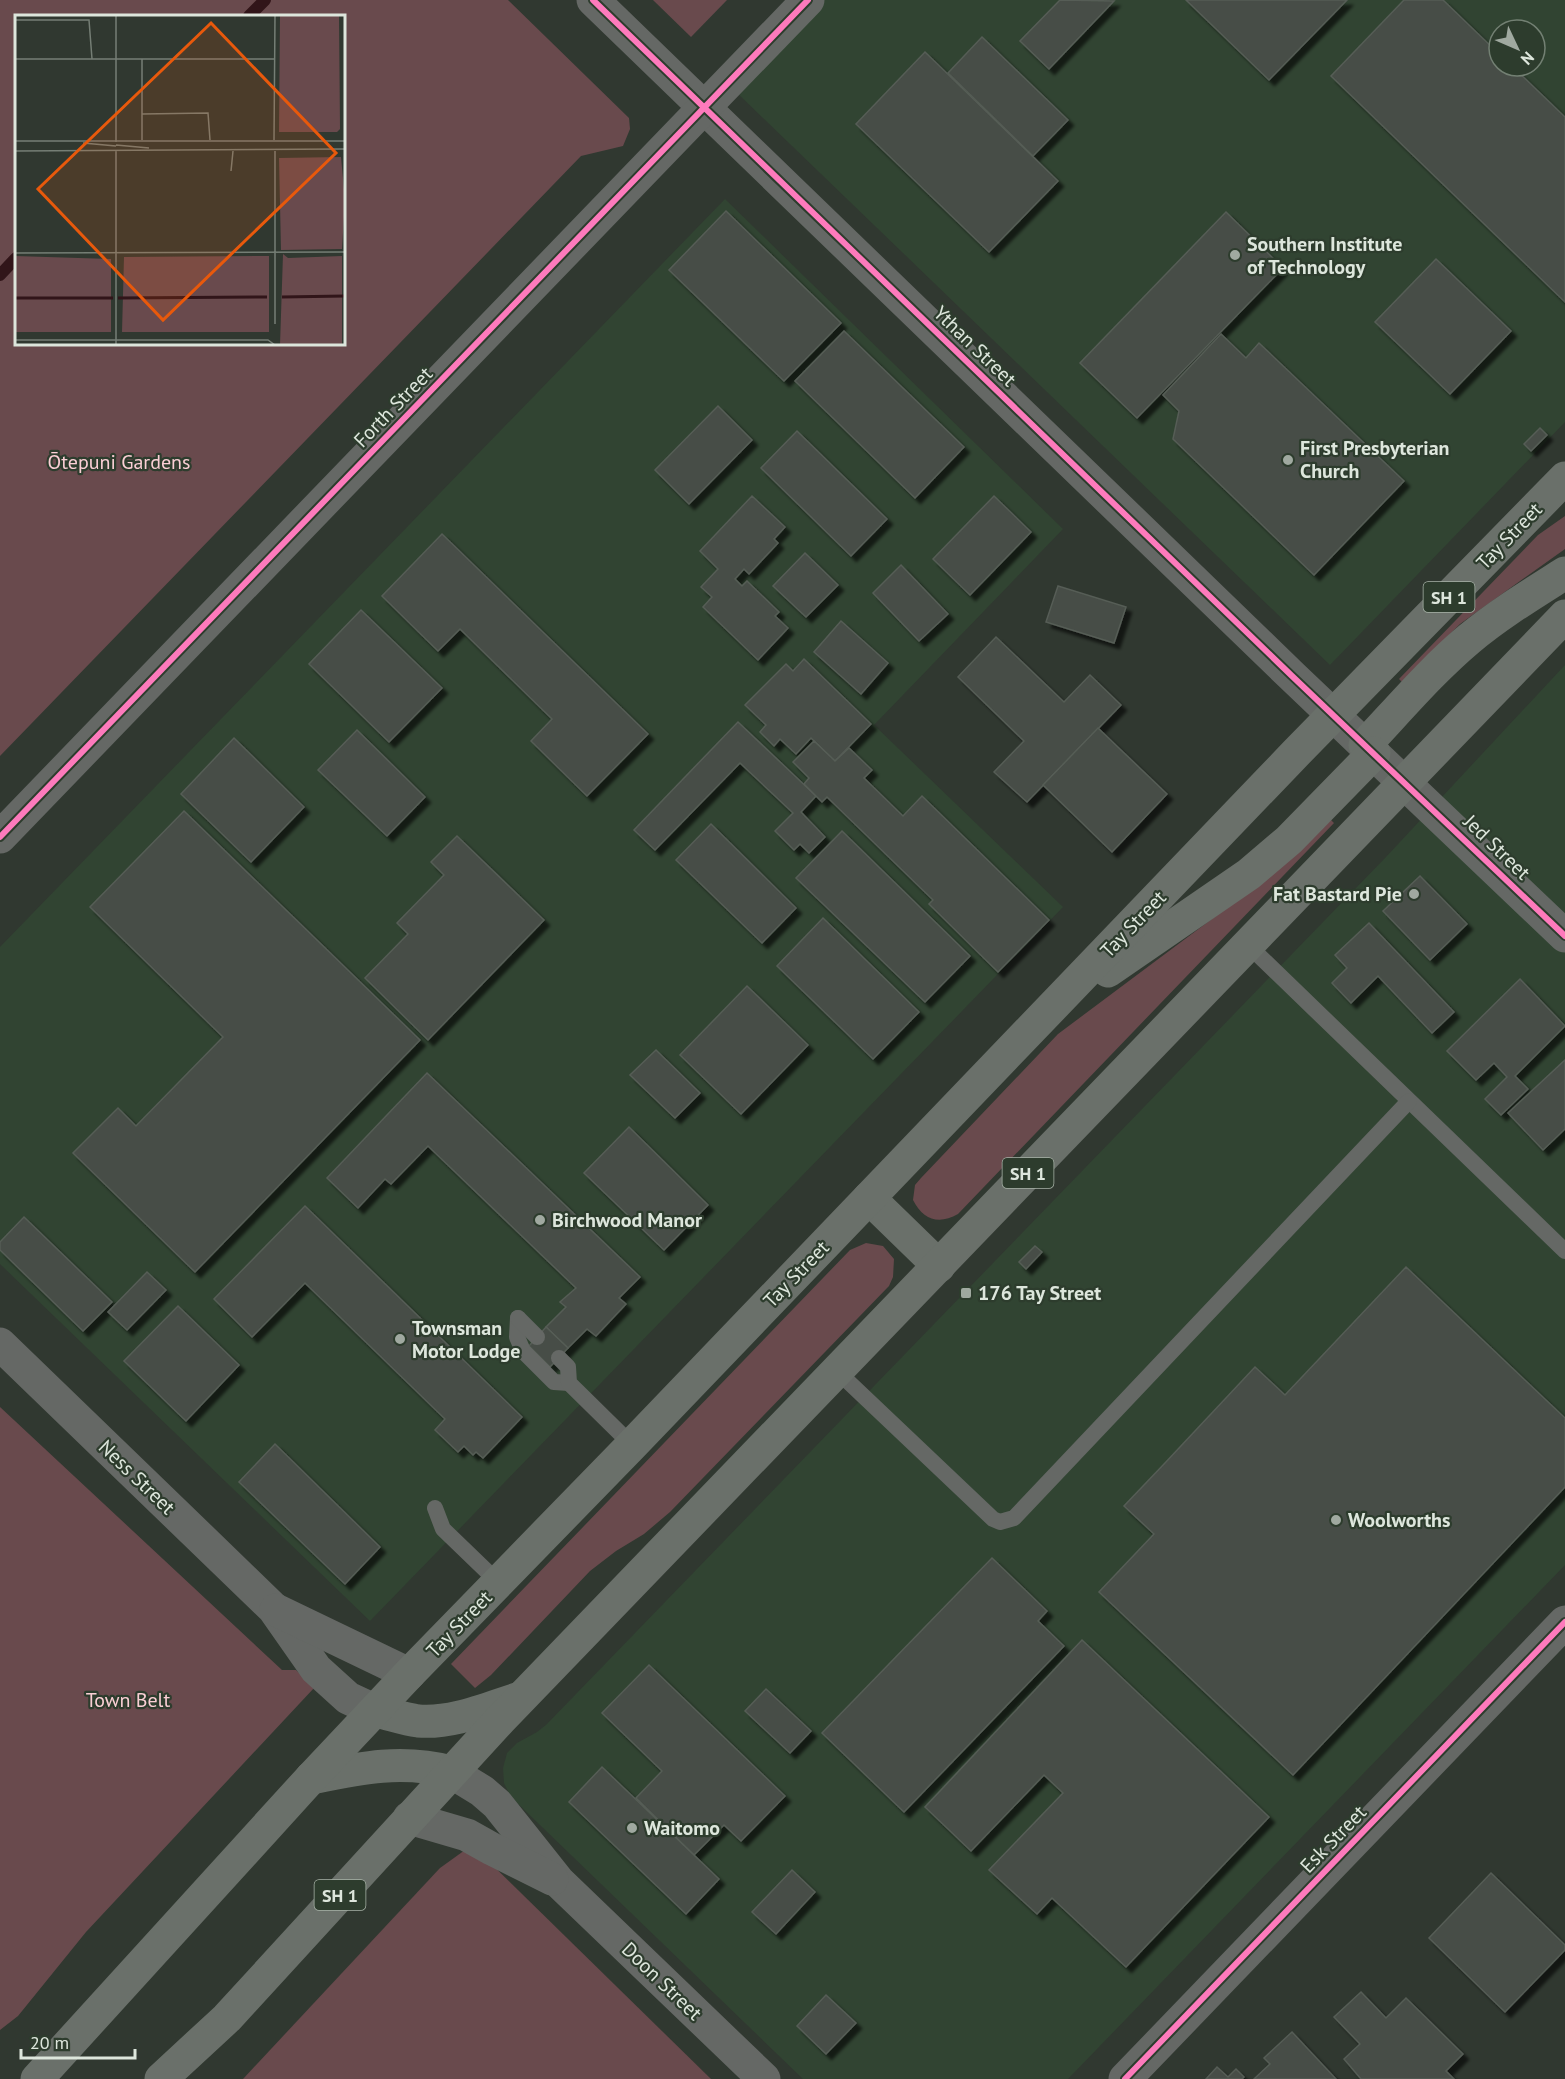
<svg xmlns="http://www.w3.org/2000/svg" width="1565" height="2079" font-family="'PT Sans',sans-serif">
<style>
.built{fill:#314432;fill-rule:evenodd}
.green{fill:#694a4d;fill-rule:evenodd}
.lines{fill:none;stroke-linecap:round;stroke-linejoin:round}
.stream{stroke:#311519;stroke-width:12}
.building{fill:#464d46;stroke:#565d56;stroke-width:1.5;filter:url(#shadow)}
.service{stroke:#656865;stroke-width:16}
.minor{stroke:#656865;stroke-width:33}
.trunk{stroke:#6a706a;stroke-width:33}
.cycleway-casing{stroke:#2d3c2d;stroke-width:10}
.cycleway{stroke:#fd7abc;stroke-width:6}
.poi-dot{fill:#a0a9a0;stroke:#2d3c2d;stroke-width:2}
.labels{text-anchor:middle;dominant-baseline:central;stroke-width:4.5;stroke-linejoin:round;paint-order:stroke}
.shield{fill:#2d3c2d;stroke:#a8b3a8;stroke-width:1.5}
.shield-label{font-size:18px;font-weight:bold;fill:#dde6dc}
.poi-label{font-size:20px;font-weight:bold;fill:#dde6dc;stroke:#2d3c2d;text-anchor:start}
.street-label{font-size:20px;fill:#dde6dc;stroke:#2d3c2d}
.park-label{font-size:20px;fill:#fbcfd5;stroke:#2d3c2d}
.inset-river{fill:none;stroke:#311519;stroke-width:3}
.inset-road{fill:none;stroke:#757e75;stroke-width:1.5}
.view{fill:#e8590c;fill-opacity:0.15;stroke:#e8590c;stroke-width:3}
.inset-edge{fill:none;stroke:#dde6dc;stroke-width:3}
</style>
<defs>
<filter id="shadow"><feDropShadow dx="5.5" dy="5.5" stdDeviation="1.5" flood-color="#0009"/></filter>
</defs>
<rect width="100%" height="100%" fill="#303830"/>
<g class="built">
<path d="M816,0H1565V422L1330,665L732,88ZM1499,30H1535V66H1499Z"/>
<polygon points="725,199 1063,529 874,725 1063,907 370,1621 0,1264 0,947"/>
<polygon points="1565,665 1565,1565 1068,2079 803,2079 511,1797 504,1783 503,1768 507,1753 517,1743 537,1732 546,1725 1386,857"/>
</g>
<g class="green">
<path d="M0,0H508L629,118L630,129L623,146L581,156L0,756ZM16,16H344V344H16Z"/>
<polygon points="653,0 727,0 691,37"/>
<polygon points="1565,516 1565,549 1460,624 1402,682 1399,679 1538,535"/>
<path d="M1331,820L1334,823L958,1214C939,1225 923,1220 913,1200L915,1185L921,1178L1058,1034L1260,883Z"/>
<polygon points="866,1243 883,1246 894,1259 893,1277 889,1286 670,1512 644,1534 616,1551 590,1571 491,1675 475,1688 451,1664 850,1250"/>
<polygon points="0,1407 282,1670 296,1670 314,1688 86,1932 18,2016 0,2030"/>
<polygon points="472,1845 711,2079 243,2079 440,1868"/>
</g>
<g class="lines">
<g class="stream">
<polyline points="249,16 265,0"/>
<polyline points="0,275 16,258"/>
</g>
</g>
<g class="building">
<polygon points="1060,0 1114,1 1049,69 1020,41"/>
<polygon points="1186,0 1347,0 1269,80"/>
<polygon points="1404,0 1443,0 1499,54 1499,66 1512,66 1565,117 1565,302 1331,76"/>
<polygon points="982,37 1068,120 1033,156 948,73"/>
<polygon points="925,52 1058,181 989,252 856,124"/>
<polygon points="726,211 841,323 784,381 669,270"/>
<polygon points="1226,212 1283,268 1137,418 1080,363"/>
<polygon points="1436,259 1511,331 1450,394 1375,322"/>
<polygon points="844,331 964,447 915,498 795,381"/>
<polygon points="1221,334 1246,358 1259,343 1404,481 1314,575 1173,439 1179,411 1163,395"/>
<polygon points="718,406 752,440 689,504 655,470"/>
<polygon points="1540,428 1547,435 1531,451 1524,444"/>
<polygon points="797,431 887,519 851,556 761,468"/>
<polygon points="752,496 785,527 774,539 778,543 749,574 744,569 735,579 742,586 747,581 779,612 775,616 788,628 758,660 703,607 712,597 701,587 718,569 700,551"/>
<polygon points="994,496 1031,532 970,595 933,559"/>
<polygon points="442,534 648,734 587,796 531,741 552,719 460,629 438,651 382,596"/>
<polygon points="805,553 838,585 806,617 773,586"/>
<polygon points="901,565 948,614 919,641 873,593"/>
<polygon points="1058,586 1126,607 1114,643 1046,622"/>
<polygon points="361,610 442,688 389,742 309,664"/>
<polygon points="841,621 888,663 861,694 814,652"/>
<polygon points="996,637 1064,702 1090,675 1121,705 1027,802 994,772 1024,741 958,677"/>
<polygon points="804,659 871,724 835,761 811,738 796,754 780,739 774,746 760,732 766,725 745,705 786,664 793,671"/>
<polygon points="738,722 816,796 801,812 825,837 809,853 800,844 794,850 775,831 793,813 740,763 655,850 634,830"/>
<polygon points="1098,728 1167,794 1112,852 1043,785"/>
<polygon points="357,730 425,797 387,836 318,770"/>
<polygon points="234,738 304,807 251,862 181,794"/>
<polygon points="814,741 835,761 849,748 872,770 864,778 903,816 922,796 1049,920 998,972 929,904 933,900 827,797 822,802 804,784 809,778 793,762"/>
<polygon points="184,811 420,1040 195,1272 73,1153 118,1108 136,1126 223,1037 90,907"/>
<polygon points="711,824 796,908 762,943 676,860"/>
<polygon points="842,831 970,956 925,1002 796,878"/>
<polygon points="457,836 544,920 428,1040 365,978 408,934 397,923 444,875 431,862"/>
<polygon points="1420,876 1467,924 1430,960 1383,911"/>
<polygon points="823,918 919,1012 873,1059 777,966"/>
<polygon points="1369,923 1454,1012 1432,1033 1378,976 1351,1003 1332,983 1347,968 1335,955"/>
<polygon points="1520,979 1565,1026 1515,1076 1528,1089 1501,1115 1485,1099 1507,1077 1494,1063 1476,1080 1447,1051"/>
<polygon points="747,986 808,1045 741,1114 680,1055"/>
<polygon points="656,1050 700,1093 675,1118 630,1075"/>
<polygon points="1565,1060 1565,1129 1543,1150 1508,1113"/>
<polygon points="427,1073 640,1277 619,1298 626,1304 596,1336 587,1329 568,1348 546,1327 566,1307 560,1302 576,1288 428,1146 391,1184 385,1179 358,1208 327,1178"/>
<polygon points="629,1127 708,1205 664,1250 584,1173"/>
<polygon points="305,1206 522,1417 483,1458 476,1452 473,1455 464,1446 458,1452 435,1430 445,1419 305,1283 252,1337 214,1299"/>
<polygon points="24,1217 112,1302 83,1331 0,1250 0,1242"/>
<polygon points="1035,1246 1042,1252 1026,1269 1019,1262"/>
<polygon points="1406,1267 1565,1418 1565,1487 1293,1775 1099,1592 1154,1534 1124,1506 1165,1463 1255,1367 1285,1395"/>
<polygon points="147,1272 166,1290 127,1330 108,1312"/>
<polygon points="178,1306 239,1365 186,1421 124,1361"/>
<polygon points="546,1327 568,1348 550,1367 529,1346"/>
<polygon points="275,1444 380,1547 345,1584 239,1482"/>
<polygon points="992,1558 1047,1611 1038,1621 1064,1646 904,1812 822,1733"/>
<polygon points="1082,1640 1269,1817 1126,1967 1052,1898 1037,1914 989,1870 1063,1793 1044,1775 971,1851 925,1807"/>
<polygon points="649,1665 785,1796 741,1841 724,1825 694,1855 636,1798 662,1771 602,1713"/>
<polygon points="766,1689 811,1731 790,1753 745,1711"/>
<polygon points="602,1767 719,1879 686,1914 569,1802"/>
<polygon points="792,1870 815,1892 776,1934 752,1912"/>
<polygon points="1491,1873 1565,1945 1565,1950 1505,2012 1429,1938"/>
<polygon points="1361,1992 1386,2018 1406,1998 1463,2054 1446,2071 1454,2079 1361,2079 1344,2059 1360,2044 1334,2017"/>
<polygon points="826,1995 856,2023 826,2054 797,2026"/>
<polygon points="1292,2032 1336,2079 1254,2079 1270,2064 1264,2058"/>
<polygon points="1217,2067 1228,2077 1236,2069 1244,2077 1242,2079 1206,2079"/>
</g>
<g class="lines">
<g class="service">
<polyline points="1248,945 1565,1251"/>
<polyline points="518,1318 517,1337 523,1351 554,1382 569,1383"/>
<polyline points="518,1318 537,1337"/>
<polyline points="559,1358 568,1367 569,1383 632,1445"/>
<polyline points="837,1371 993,1519 1000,1522 1014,1518 1409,1101"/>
<polyline points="435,1508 443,1529 499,1583"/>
</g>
<g class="minor">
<polyline points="593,0 1292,676 1565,936"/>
<polyline points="0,837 808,0"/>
<polyline points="0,1344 274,1609 316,1669 348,1698 376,1711"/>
<polyline points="276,1610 409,1674"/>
<polyline points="451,1772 482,1791 497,1804 559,1882 764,2079"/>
<polyline points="409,1818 467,1835 492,1849 552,1879"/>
<polyline points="1125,2079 1565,1622"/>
</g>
<g class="trunk">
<path d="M1365,745C1399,709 1432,670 1469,639C1499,614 1532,594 1565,573"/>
<polyline points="1108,971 1249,874 1289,840 1374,753"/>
<polyline points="869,1198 939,1266"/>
<path d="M376,1711C390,1714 404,1719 418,1721C452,1724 488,1708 520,1698"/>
<path d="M311,1778C360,1768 402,1759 451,1772"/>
<polyline points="37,2079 311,1778 409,1674 632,1445 1295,754 1565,478"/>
<polyline points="161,2079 227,2018 500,1720 1565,616"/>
</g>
<defs>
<g id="cycleway">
<polyline points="593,0 1292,676 1565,936"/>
<polyline points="0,837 808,0"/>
<polyline points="1125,2079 1565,1622"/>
</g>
</defs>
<use href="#cycleway" class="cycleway-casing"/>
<use href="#cycleway" class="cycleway"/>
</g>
<g class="poi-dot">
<circle cx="1235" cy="255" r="6"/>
<circle cx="1288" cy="460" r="6"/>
<circle cx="1414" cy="894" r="6"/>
<circle cx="540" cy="1220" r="6"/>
<rect x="960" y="1287" width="12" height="12" rx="3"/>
<circle cx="400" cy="1339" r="6"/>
<circle cx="1336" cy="1520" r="6"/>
<circle cx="632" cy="1828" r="6"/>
</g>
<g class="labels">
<g class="shield">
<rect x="1423.5" y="582" width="51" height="30" rx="4.5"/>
<rect x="1002.5" y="1158" width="51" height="30" rx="4.5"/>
<rect x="314.5" y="1880" width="51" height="30" rx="4.5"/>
</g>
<g class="shield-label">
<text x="1449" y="597">SH 1</text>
<text x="1028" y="1173">SH 1</text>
<text x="340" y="1895">SH 1</text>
</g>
<g class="poi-label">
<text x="1247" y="244">Southern Institute<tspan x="1247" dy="23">of Technology</tspan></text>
<text x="1300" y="448">First Presbyterian<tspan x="1300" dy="23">Church</tspan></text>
<text x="1402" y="894" text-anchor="end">Fat Bastard Pie</text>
<text x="552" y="1220">Birchwood Manor</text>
<text x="978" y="1293">176 Tay Street</text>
<text x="412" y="1328">Townsman<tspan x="412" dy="23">Motor Lodge</tspan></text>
<text x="1348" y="1520">Woolworths</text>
<text x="644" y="1828">Waitomo</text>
</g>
<g class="street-label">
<text transform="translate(975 346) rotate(44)">Ythan Street</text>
<text transform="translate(393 407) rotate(-46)">Forth Street</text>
<text transform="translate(1509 536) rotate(-46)">Tay Street</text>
<text transform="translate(1497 847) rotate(44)">Jed Street</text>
<text transform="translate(1133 924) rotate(-46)">Tay Street</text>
<text transform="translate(796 1274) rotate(-46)">Tay Street</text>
<text transform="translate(137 1477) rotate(44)">Ness Street</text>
<text transform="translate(459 1624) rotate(-46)">Tay Street</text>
<text transform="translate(1333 1839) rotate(-46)">Esk Street</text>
<text transform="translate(662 1981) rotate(44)">Doon Street</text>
</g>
<g class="park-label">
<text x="119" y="462">Ōtepuni Gardens</text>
<text x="128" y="1700">Town Belt</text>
</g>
</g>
<g transform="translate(15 15)">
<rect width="330" height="330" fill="#303830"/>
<path d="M265,0H324L325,114L322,117H264ZM326,142L330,185L327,234L266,235L264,143ZM268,239L273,243L327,241V330H265ZM0,241L96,244V317H0ZM254,241V317H107L109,242Z" fill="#694a4d"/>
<path class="inset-river" d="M267,282L330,281M0,283H98M103,283L252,282"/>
<path class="inset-road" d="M101,0V127M330,0V68M0,5H74L77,44M0,44H260M127,44V125M127,99L193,98L195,125M259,125L260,0M0,126H330M68,128L101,131M101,130L134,133M101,135V330M0,136L330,134M216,156L218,136M0,238L330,237M260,309V136M0,325H253L260,330"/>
<path class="view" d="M196,8L321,138L148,305L23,174Z"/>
<rect width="330" height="330" class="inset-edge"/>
</g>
<g transform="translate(1517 48) rotate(134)"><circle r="28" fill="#2d3c2d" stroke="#738073" stroke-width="1.5"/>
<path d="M0-4.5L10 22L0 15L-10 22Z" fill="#a0a9a0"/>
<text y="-9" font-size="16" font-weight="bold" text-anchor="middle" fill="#dde6dc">N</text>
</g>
<path d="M21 2049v9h114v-9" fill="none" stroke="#dde6dc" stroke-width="3"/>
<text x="30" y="2049" font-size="18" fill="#dde6dc" stroke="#2d3c2d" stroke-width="4.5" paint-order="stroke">20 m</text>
</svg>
